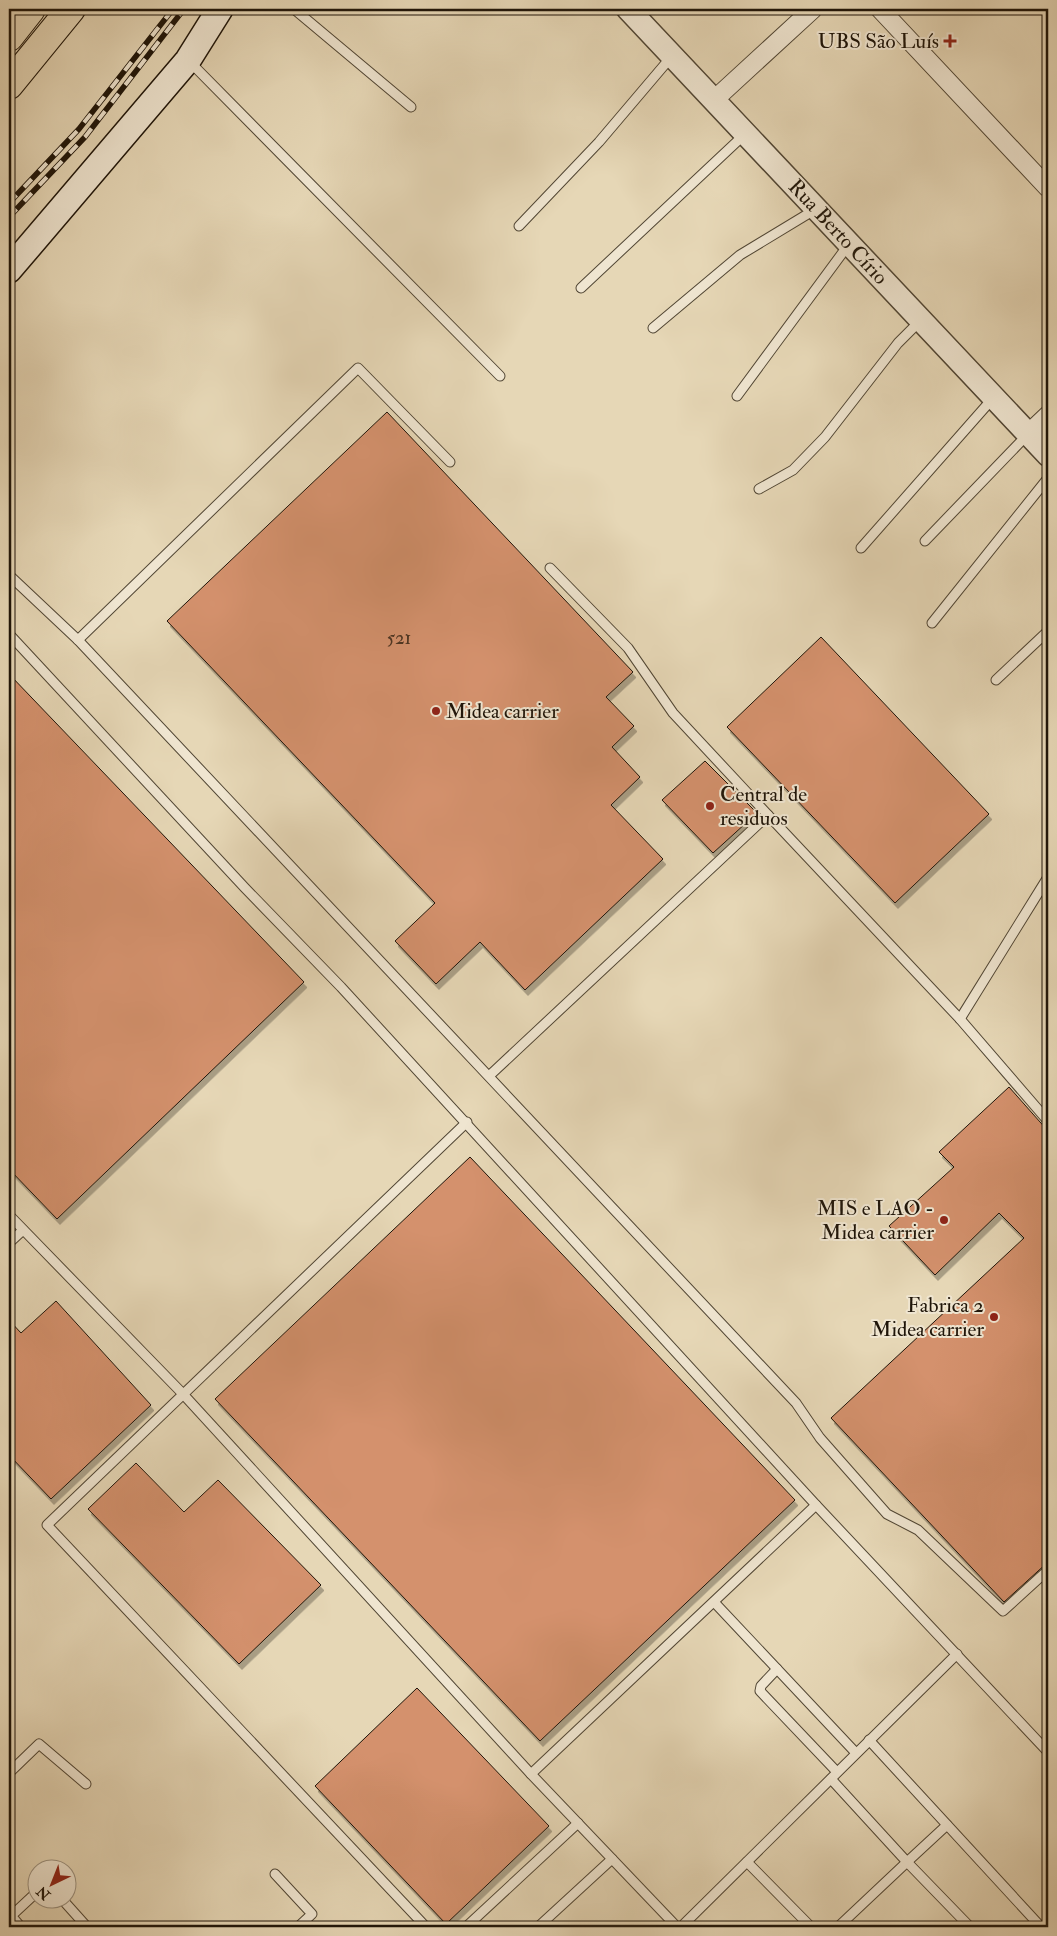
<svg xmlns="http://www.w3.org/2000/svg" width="1057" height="1936" font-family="'IM FELL Double Pica',serif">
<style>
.building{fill:#d4916d;stroke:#1f1509;filter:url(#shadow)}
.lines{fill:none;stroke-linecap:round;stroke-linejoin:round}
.service-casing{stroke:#514634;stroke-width:11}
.minor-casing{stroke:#514634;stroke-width:20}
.tertiary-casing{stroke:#514634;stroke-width:25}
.secondary-casing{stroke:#1f1509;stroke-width:28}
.motorway-casing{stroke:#1f1509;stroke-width:30}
.service{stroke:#efe5d0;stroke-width:9}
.minor{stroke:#efe5d0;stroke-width:18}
.tertiary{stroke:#efe5d0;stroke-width:22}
.secondary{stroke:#efe5d0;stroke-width:25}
.motorway{stroke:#e6d7b6;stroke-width:28}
.rail-casing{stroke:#1f1509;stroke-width:5.5}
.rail{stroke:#efe5d0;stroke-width:4;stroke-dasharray:11;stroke-linecap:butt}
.poi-dot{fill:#8f2418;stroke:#efe5d0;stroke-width:2}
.labels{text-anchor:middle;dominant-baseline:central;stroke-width:4;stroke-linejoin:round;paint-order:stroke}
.number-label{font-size:19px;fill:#4c3422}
.poi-label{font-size:21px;fill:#1f1509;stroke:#efe5d0;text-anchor:end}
.street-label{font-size:21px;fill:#1f1509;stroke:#efe5d0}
</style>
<defs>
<filter id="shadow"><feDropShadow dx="3" dy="5.5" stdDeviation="0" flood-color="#0004"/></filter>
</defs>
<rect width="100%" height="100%" fill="#e6d7b6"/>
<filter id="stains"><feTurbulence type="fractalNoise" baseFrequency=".004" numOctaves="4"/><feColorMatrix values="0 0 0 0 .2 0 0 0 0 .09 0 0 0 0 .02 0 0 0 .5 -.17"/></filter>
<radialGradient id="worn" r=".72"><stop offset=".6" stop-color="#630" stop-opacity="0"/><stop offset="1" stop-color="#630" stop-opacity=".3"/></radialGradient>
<g class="building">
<polygon points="387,412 633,672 606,697 634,726 612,747 640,777 611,805 663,859 525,990 480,942 436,984 395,941 435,903 167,621"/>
<polygon points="821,637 989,814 895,903 727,727"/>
<polygon points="9,674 304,982 57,1219 9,1169"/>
<polygon points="705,761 757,813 713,853 662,800"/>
<polygon points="1009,1087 1048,1131 1048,1562 1004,1602 831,1418 1024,1238 999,1213 935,1275 889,1226 954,1167 939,1152"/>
<polygon points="470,1157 795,1500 540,1741 215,1399"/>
<polygon points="56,1301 151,1405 51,1499 9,1455 9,1320 21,1333"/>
<polygon points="136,1463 184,1512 218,1480 321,1585 239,1664 88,1509"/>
<polygon points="417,1688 549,1826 446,1924 315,1786"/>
</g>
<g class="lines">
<defs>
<g id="service">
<polyline points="294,9 411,107"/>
<polyline points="189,61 500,376"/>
<polyline points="519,226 599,142 672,56"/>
<polyline points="581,288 745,134"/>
<polyline points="653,328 740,255 816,209"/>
<polyline points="737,396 849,244"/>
<polyline points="759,489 793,470 825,437 898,343 921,320"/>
<polyline points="925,541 1028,434"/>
<polyline points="861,548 994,397"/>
<polyline points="550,568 628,648 673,713 768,815"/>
<polyline points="9,575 78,640 796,1403 820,1438 887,1514 918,1530 1003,1611 1048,1570"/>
<polyline points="932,623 1048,478"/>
<polyline points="9,634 245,888 341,987 816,1505 1048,1752"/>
<polyline points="78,640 358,368 450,462"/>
<polyline points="996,680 1048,631"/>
<polyline points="960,1019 1048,877"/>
<polyline points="489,1076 768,815 960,1019 1048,1121"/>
<polyline points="9,1215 183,1394 531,1774 677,1927"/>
<polyline points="9,1243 23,1230"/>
<polyline points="714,1602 856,1753"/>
<polyline points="777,1669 761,1686 760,1691 837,1772"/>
<polyline points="869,1740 1041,1927"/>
<polyline points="9,1773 39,1744 86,1784"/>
<polyline points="531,1774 816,1505"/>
<polyline points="831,1779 907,1862 947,1825"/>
<polyline points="747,1862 811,1927"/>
<polyline points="275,1874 312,1914 298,1927"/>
<polyline points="61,1898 87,1927"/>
<polyline points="9,1918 38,1891"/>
<polyline points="426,1927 47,1525 467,1122"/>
<polyline points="466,1927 578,1823"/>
<polyline points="538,1927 612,1859"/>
<polyline points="681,1927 957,1654"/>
<polyline points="838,1927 907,1862 970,1927"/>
</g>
<g id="minor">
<polyline points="880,9 1048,188"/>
<polyline points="714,100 813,9"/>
<polyline points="1028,434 1048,415"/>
<polyline points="9,1920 15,1927"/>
</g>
<polyline id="tertiary" points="628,9 1048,455"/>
<polyline id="secondary" points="9,270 188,60 220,9"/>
<g id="motorway">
<polyline points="9,37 31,9"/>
<polyline points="9,85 71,9"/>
</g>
</defs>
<use href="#service" class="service-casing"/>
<use href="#minor" class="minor-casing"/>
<use href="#tertiary" class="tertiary-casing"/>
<use href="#secondary" class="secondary-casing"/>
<use href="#motorway" class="motorway-casing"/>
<use href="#service" class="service"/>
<use href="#minor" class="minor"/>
<use href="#tertiary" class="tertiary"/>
<use href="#secondary" class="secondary"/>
<use href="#motorway" class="motorway"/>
<defs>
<g id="rail">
<polyline points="9,203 79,129 173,9"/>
<polyline points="9,217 85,137 184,9"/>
</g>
</defs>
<use href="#rail" class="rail-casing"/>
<use href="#rail" class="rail"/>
</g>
<g class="poi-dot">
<path d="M947.5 33.5h5v5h5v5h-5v5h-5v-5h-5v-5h5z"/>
<circle cx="436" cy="711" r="5"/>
<circle cx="710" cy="806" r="5"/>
<circle cx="944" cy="1220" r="5"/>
<circle cx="994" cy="1317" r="5"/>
</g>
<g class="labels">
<g class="number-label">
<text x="399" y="638">521</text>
</g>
<g class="poi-label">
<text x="939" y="41">UBS São Luís</text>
<text x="446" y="711" text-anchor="start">Midea carrier</text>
<text x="720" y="794" text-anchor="start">Central de<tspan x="720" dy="24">residuos</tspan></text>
<text x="934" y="1208">MIS e LAO -<tspan x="934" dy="24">Midea carrier</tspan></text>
<text x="984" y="1305">Fabrica 2<tspan x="984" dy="24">Midea carrier</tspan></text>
</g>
<g class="street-label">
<text transform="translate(838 232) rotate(47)">Rua Berto Círio</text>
</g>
</g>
<rect width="1057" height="1936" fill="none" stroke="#e6d7b6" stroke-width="30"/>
<rect x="10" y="10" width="1037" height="1916" fill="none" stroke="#1f1509" stroke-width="2.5"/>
<rect x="15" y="15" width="1027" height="1906" fill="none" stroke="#1f1509"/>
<g transform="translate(52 1884) rotate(223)"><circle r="24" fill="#efe5d0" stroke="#9c9280"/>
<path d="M0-4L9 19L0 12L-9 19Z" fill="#8f2418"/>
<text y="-8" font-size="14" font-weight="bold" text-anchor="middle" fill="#1f1509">N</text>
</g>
<rect width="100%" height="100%" filter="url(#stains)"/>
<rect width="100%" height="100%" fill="url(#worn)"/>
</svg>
